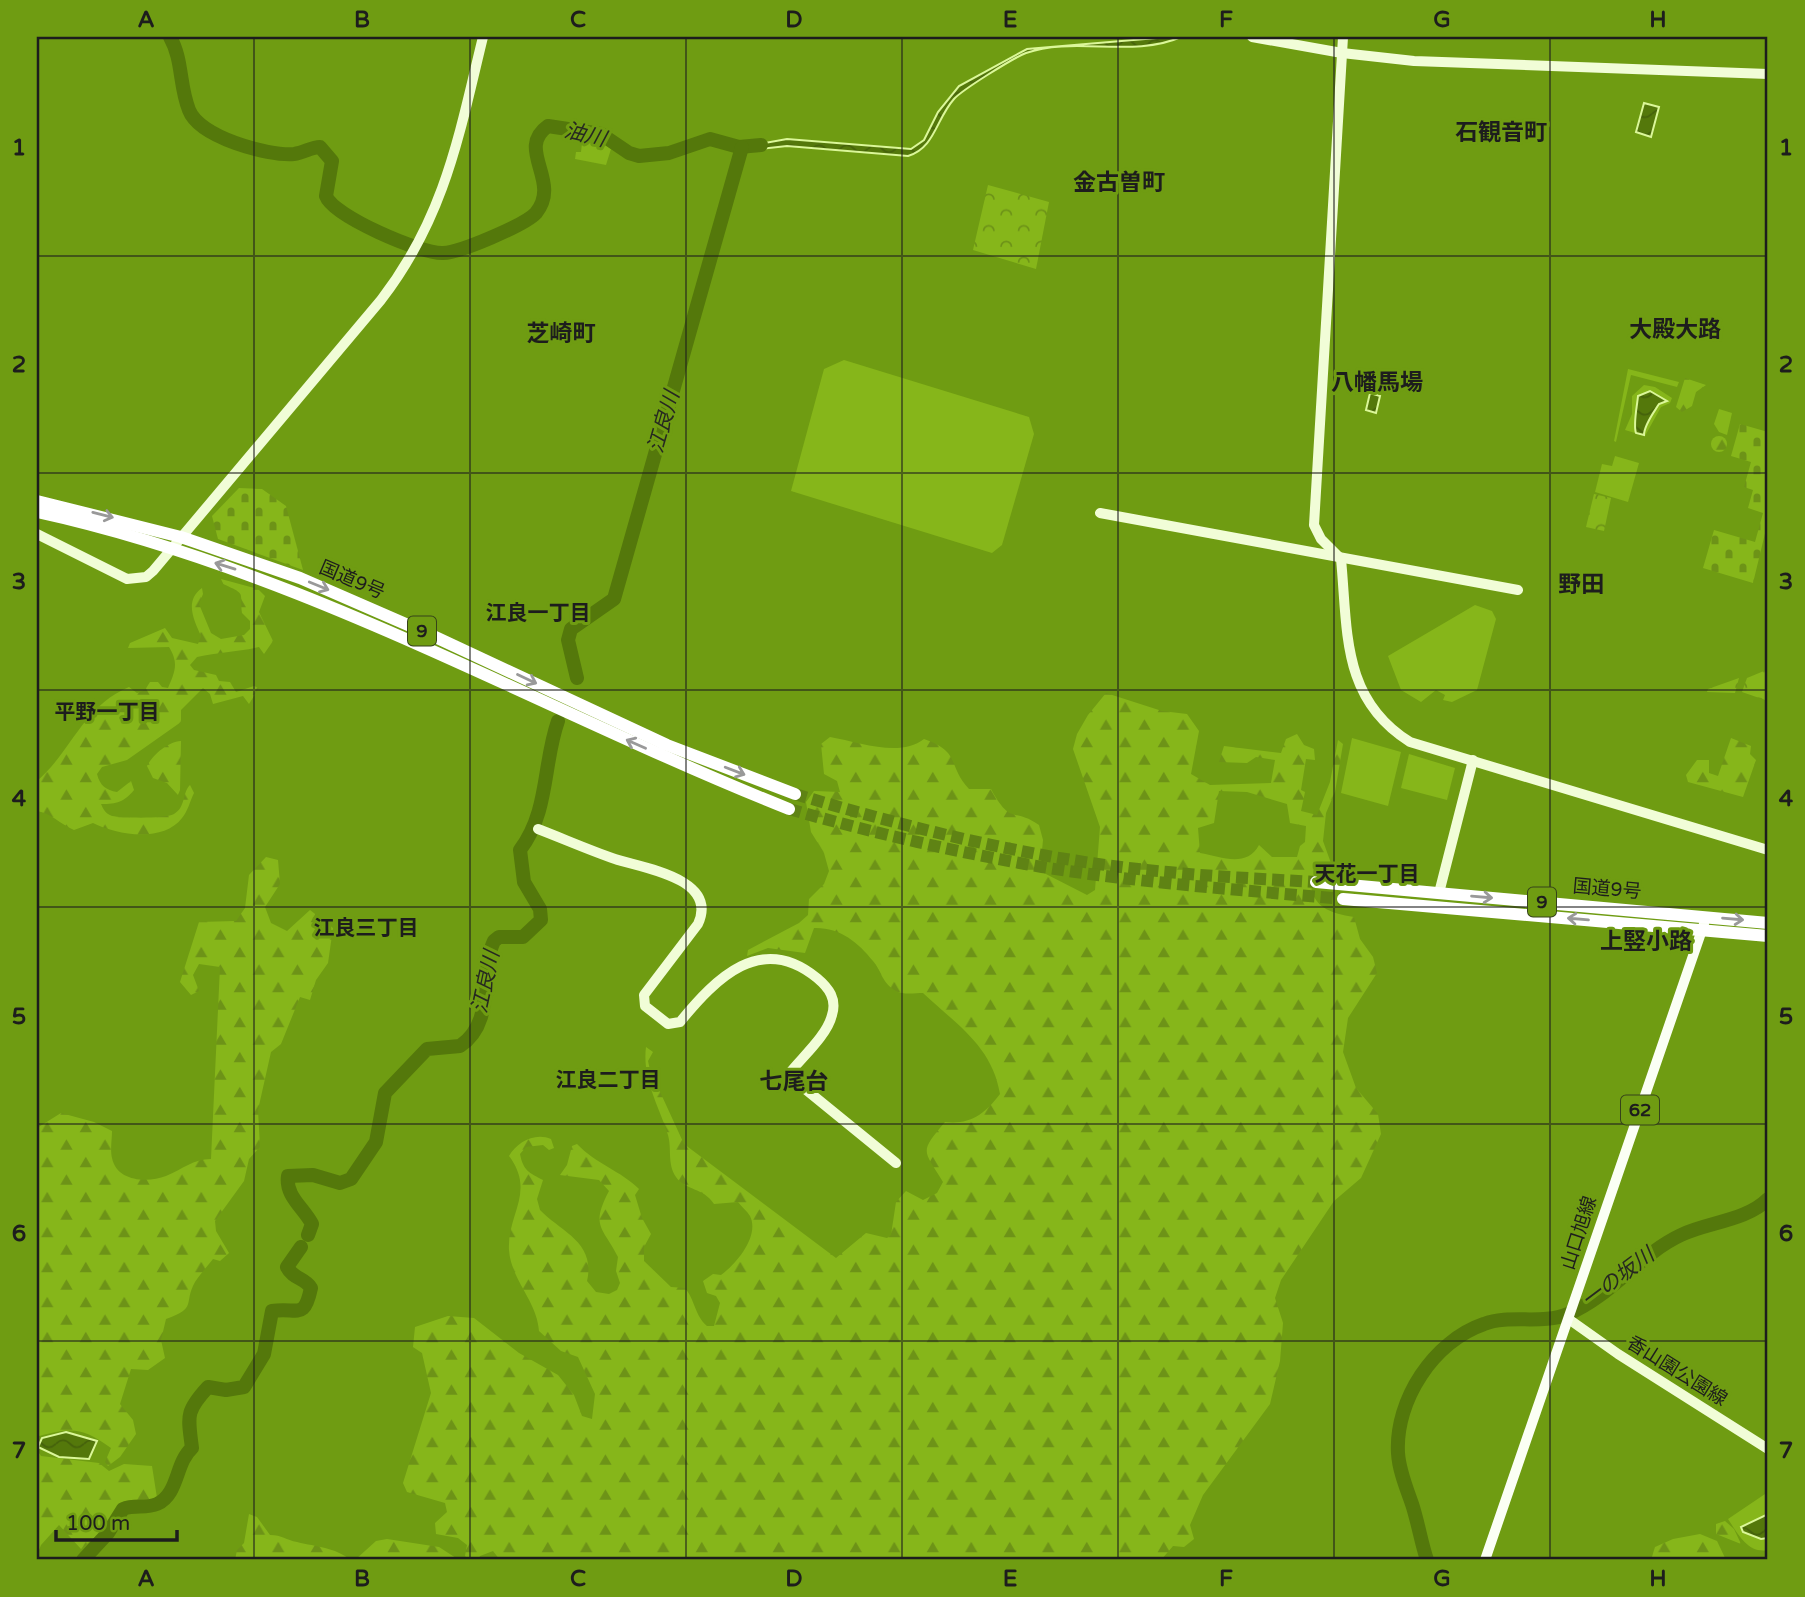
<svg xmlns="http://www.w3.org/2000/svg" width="1805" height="1597" font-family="'Varela Round','Noto Sans JP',sans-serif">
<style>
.green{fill:#86b61a}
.forest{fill:url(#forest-firs);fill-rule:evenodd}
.cemetery{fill:url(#cemetery-stones)}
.park{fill:url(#park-crowns)}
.water{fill:url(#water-waves);stroke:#dbf799;stroke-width:2}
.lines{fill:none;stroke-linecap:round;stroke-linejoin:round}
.river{stroke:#54780b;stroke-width:14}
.highway-tunnel{stroke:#5f8314;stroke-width:12;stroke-dasharray:12 6;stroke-linecap:butt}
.secondary{stroke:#f1fdd7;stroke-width:10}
.primary{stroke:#fbfff4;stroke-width:10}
.highway{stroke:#fff;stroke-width:12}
.oneway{stroke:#999}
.grid{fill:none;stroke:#1d1d1d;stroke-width:2;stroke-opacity:0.55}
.labels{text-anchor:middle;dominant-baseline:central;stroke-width:6;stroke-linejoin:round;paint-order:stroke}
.shield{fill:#6f9c12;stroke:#36431a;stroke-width:2}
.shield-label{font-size:18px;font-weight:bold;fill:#1d1d1d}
.street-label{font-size:19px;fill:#1d1d1d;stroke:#6f9c12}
.water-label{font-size:21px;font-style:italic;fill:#262821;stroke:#6f9c12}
.neighbourhood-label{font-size:21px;font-weight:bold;fill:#1d1d1d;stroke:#6f9c12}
.quarter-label{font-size:23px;font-weight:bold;fill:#1d1d1d;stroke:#6f9c12}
.neatline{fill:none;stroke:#1d1d1d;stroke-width:2.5}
.grid-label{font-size:23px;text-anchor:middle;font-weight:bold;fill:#1d1d1d}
</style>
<defs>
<pattern id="forest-firs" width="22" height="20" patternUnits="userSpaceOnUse" patternTransform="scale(1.75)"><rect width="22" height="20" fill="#86b61a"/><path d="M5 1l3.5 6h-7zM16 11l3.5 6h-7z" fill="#6d9317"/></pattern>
<pattern id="cemetery-stones" width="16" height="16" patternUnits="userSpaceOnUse" patternTransform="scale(1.75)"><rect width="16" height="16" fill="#86b61a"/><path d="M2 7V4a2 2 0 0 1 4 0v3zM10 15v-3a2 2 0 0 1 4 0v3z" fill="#6d9317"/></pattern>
<pattern id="park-crowns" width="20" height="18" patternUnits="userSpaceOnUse" patternTransform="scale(1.75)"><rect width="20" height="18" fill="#86b61a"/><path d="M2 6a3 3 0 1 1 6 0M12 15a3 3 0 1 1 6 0" fill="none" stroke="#6d9317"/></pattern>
<pattern id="water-waves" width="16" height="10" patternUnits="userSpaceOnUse" patternTransform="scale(1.75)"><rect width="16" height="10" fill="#54780b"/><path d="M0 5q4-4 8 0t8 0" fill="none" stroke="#45620b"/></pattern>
</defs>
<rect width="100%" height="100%" fill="#6f9c12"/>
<g class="green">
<polygon points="583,134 597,139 611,149 606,165 575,159 576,152 581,152"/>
<polygon points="844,360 1029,417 1034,434 1002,545 992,553 791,491 824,369"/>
<polygon points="1628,369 1679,382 1677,387 1631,375 1616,442 1614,441"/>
<polygon points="1644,385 1655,387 1672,398 1670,403 1661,407 1645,436 1625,430 1632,414 1632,396"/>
<polygon points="1719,409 1732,413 1727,435 1719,432 1714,424"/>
<polygon points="1615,456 1639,463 1628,502 1595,492 1602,464 1612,466"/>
<polygon points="1475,605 1492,611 1496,619 1477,690 1452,702 1443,700 1445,695 1436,690 1421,702 1401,690 1388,656"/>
<polygon points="1352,738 1401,752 1388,806 1341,793"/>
<polygon points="1409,754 1455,768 1447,800 1401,788"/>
<path d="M1768,1492V1550C1748,1554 1738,1534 1728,1519Z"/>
</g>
<g class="forest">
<polygon points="1685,378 1706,385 1696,392 1692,406 1682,412 1676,407"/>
<circle cx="1719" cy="444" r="8"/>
<path d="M221,579L258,589L265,596L259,612L273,641L264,654L259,647C238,652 218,652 197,657L190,665L194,670L216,675L219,681L230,682L236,692L254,686L259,688L249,704L243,696L213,704L210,694L203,688L181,710V722L127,760L102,767L97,774C100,786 106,790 117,792L131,781L134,790C124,802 117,804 101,804C103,809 106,814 112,816C123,818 165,819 174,814C186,807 182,793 190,785L194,793C190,801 188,811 182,818C163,843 117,835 93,823L74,830C60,824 51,813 37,811V781C72,751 83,706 129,687L137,693L145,690L150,682H158L162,687L168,688C175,672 179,663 169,647L128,648L130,643L165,628L172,638L198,644L201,636C194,620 184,601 202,588L203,594L199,604L211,633L221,639L244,635L250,629V621L242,613C239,592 248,595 223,584Z"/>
<path d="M1106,693L1162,711L1187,714L1199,731L1191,774L1210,785L1271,783L1275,760L1256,757L1247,763L1219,762L1224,746L1281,753L1286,739L1297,734L1304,745L1314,749L1315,760L1306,759L1301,790L1305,792L1301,811L1317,815L1330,782L1338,740L1343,744L1335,792L1326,813L1323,841L1332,866L1328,877H1311C1309,906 1329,913 1354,917L1360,939L1373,957L1377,973L1348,1018L1343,1052L1356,1088L1378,1114L1381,1134L1361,1178L1334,1201L1281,1280L1275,1298L1283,1323L1280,1361L1270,1404L1203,1495L1190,1525L1194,1539L1184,1547L1173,1546L1161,1560H500L493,1551L480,1556L478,1560H469L465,1556L467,1545L458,1538L436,1534L435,1523L447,1512L445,1503L407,1492L403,1483L431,1393L422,1353L413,1347L415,1327L448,1316L474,1318L519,1353L558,1375L574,1395L582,1416L592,1419L595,1394L578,1357L561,1351L539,1331C537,1301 511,1280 509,1250C507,1214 536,1192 509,1156C517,1142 535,1132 551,1139L554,1148L549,1150L543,1145L526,1147L520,1154C523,1170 529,1173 543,1180L537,1199L540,1210C561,1232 596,1242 587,1281L596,1292L609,1294L617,1290L620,1283L616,1271L618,1257C603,1227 590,1227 609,1191L599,1180L560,1175L567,1165L572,1146L577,1144C596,1164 621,1171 639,1189L635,1195L642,1218L651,1234L644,1247V1261L671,1287L685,1288C695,1300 695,1316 707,1326H714L720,1303L716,1296L707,1293L703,1281L713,1274L721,1275C736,1264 760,1236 750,1216C747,1211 741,1206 738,1202L714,1204C703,1187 686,1191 676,1177C667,1164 672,1149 668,1135C659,1106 642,1079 646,1047L653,1052L648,1061L650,1070L684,1144L836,1258L866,1233L887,1238L891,1235L896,1202L906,1191L923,1200L937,1193L943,1182C923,1149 919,1153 945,1122C970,1125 985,1114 1000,1094C992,1046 957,1025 923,993C915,993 903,995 896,991C882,983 882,972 873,961C858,942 839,927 814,928L805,953L768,948L747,956L748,950L799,923L808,915L809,899L824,884L829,871L824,853L811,832L806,802L814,791L840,792L837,781L824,774L821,744L830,737C859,742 900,758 924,739C962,752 947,766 969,789H991C1011,826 1013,807 1039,825L1043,840L1040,871L1087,895L1095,890L1100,827L1073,749L1077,734L1088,715ZM1219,791L1247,792L1287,804L1290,823L1306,826L1305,842L1300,846L1297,857H1272L1259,845C1247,868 1221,857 1200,853L1198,828L1214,823Z"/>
<polygon points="1731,738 1751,746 1750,754 1756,760 1743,797 1688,782 1686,775 1697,760 1709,760 1709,773 1718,776"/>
<path d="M181,741L180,790L178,795L167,783L153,778L147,766C153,755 167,742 181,741Z"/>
<path d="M266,857L278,860L280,884L265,907L271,923L287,931L310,910L333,928L328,963L316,980L310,1000L300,997L281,1044L271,1052L258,1110L260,1147L249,1159L244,1181L215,1221L216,1231L229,1253L220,1261L213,1259C207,1267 200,1274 195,1282C183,1303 198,1308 166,1319L161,1340L165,1358L148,1370L131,1369L120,1404L133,1420L136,1434L120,1457L108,1466L105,1462L111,1448C83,1428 73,1427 39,1436L37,1443V1128L61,1113L94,1122L112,1131C112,1139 110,1150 112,1158C117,1182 148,1183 166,1176C183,1169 193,1159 211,1159L220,967L199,964L193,975L199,991L191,995L180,982L199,922L236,921L245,908L249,875Z"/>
<polygon points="37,1450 41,1456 99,1463 109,1471 124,1464 152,1466 157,1498 118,1508 102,1531 81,1549 59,1525 41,1545 37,1555"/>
<path d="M249,1514L257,1517L270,1535C282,1535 286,1540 297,1542C317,1547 334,1547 351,1560H235L237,1550L244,1543Z"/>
<polygon points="1725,1521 1734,1529 1741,1544 1716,1534 1716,1524"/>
<polygon points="1700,1534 1717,1541 1726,1560 1651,1560 1655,1547 1673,1539"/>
<polygon points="387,1539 439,1547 459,1560 355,1560 376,1541"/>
</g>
<g class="cemetery">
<polygon points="1740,424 1768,432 1768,521 1753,583 1703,568 1714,530 1755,542 1763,513 1748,508 1753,490 1744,487 1751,462 1731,456"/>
<polygon points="239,488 262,489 286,506 303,570 218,539 212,516"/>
</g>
<g class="park">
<polygon points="988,185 1049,202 1036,269 973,250"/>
<polygon points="1594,494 1611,498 1604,531 1586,527"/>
<polygon points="1764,671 1768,673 1768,701 1742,692 1747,678"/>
<polygon points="1739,678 1735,693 1707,692 1708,689"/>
</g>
<g class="water">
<path d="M1169,37H1181C1134,58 1073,36 1026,53C1013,58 962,90 954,99C936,119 935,148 908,156L787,146L750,150L742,147L787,139L911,149L924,140L938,112L959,86L1027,49Z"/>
<polygon points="1644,103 1659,107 1651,137 1636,132"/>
<path d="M1650,391L1667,401L1659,404C1654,412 1644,425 1644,435L1636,433C1633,425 1637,407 1638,396Z"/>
<polygon points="1370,393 1380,396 1376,413 1366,410"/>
<polygon points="66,1432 97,1441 89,1459 59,1457 38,1447 42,1438"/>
<polygon points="1768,1514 1768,1538 1761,1539 1743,1532 1741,1527"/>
</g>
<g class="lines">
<g class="river">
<path d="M170,37C183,60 179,85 189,110C199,137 267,156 294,154C304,153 311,147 320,147L332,161L326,196C333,216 421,254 443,253C459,253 525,225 536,213C562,181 515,149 548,126L601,134L629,153L639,156L669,153L710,139L739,147L761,145"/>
<polyline points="577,678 568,640 571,629 614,599 742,147"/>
<path d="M308,1235L312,1224C304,1208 285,1196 288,1176L313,1175L340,1183L351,1179L376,1142L385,1093L427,1049L460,1046C496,1022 479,973 494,941L499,937H523L541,920L540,909L524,882L520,850C549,812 543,763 558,721"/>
<path d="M83,1560L108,1533L123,1509C134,1504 146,1509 157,1504C179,1494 175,1463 192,1448C188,1416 185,1412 208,1387L226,1390L244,1387L264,1354L272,1311C298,1307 304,1321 311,1288C305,1278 293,1279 287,1267L301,1247"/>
<path d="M1427,1560C1421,1542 1418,1522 1412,1504C1406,1487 1399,1470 1398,1453C1395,1400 1434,1341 1484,1324C1510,1314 1542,1325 1568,1314C1611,1296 1640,1254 1681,1235C1708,1222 1746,1221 1768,1199"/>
</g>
<g class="highway-tunnel">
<path d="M795,794C915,830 1042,861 1168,872C1217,877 1267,879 1316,882"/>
<path d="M789,809C873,833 956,852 1042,867C1142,883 1242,890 1343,899"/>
</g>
<g class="secondary">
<polyline points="1252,37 1342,53 1414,61 1768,74"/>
<path d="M1343,37L1314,525L1321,539L1341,559C1348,631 1341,699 1410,742L1768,850"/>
<polyline points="1100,513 1518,590"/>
<path d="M37,534L127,579L146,577L153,571L381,300C445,217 459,135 483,37"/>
<path d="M538,829C564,839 589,850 615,859C642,868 719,878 698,924L644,995L645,1006L668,1024L680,1022C716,978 761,932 817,978C829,988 837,999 832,1015C827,1036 801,1058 788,1075L896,1163"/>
<polyline points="1439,893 1473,760"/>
<polyline points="1570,1320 1618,1354 1768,1449"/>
</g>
<polyline class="primary" points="1485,1560 1704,924"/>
<g class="highway">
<polyline points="37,501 181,537 300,578 431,635 667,745 795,794"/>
<path d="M37,512C303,570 538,709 789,809"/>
<polyline points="1316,882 1768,923"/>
<polyline points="1343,899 1768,936"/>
</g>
</g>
<defs><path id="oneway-shaft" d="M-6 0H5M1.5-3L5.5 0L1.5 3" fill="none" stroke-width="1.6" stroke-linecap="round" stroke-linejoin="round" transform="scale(1.75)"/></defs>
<g class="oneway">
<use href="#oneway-shaft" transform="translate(103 515) rotate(14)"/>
<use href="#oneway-shaft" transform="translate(225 566) rotate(-163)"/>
<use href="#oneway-shaft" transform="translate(319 586) rotate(22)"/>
<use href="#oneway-shaft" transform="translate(527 679) rotate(25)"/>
<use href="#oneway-shaft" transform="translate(636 744) rotate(-156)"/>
<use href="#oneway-shaft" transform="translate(735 771) rotate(21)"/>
<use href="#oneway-shaft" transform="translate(1482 897) rotate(5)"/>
<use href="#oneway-shaft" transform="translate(1578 919) rotate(-175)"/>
<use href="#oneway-shaft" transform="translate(1733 919) rotate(5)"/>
</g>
<path class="grid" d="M254,37V1560M470,37V1560M686,37V1560M902,37V1560M1118,37V1560M1334,37V1560M1550,37V1560M37,256H1768M37,473H1768M37,690H1768M37,907H1768M37,1124H1768M37,1341H1768"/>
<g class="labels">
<g class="shield">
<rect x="408" y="616.5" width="28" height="29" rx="5"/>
<rect x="1528" y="887.5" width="28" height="29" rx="5"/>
<rect x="1621" y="1095.5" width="38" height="29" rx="5"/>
</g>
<g class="shield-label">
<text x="422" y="631">9</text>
<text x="1542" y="902">9</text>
<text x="1640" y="1110">62</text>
</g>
<g class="street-label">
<text transform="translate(352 580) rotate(23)">国道9号</text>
<text transform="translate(1607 889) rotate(5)">国道9号</text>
<text transform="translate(1579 1233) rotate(-72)">山口旭線</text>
<text transform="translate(1677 1371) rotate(32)">香山園公園線</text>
</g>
<g class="water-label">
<text transform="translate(585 135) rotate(14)">油川</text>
<text transform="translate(664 422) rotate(-74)">江良川</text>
<text transform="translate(486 982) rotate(-78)">江良川</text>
<text transform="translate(1618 1278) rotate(-37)">一の坂川</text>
</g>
<g class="neighbourhood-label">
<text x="538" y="613">江良一丁目</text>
<text x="107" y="712">平野一丁目</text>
<text x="1367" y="874">天花一丁目</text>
<text x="366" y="928">江良三丁目</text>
<text x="608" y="1080">江良二丁目</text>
</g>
<g class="quarter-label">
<text x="1501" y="133">石観音町</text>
<text x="1119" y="183">金古曽町</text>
<text x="1675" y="330">大殿大路</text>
<text x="561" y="334">芝崎町</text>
<text x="1377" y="383">八幡馬場</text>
<text x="1581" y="585">野田</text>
<text x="1646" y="942">上竪小路</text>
<text x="794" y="1082">七尾台</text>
</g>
</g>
<rect width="1805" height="1597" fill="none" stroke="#6f9c12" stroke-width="77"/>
<path d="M56 1530v10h121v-10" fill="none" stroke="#1d1d1d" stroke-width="3.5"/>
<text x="66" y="1530" font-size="21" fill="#1d1d1d" stroke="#6f9c12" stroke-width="5" paint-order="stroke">100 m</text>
<rect x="38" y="38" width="1728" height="1520" class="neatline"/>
<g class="grid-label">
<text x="146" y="27">A</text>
<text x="362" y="27">B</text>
<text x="578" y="27">C</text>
<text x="794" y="27">D</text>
<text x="1010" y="27">E</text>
<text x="1226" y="27">F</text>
<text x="1442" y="27">G</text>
<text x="1658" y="27">H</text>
<text x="19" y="155">1</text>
<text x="1786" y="155">1</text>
<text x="19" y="372">2</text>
<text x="1786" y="372">2</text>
<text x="19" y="589">3</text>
<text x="1786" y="589">3</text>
<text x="19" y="806">4</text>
<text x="1786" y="806">4</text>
<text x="19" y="1024">5</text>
<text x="1786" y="1024">5</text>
<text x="19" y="1241">6</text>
<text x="1786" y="1241">6</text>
<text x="19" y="1458">7</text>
<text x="1786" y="1458">7</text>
<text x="146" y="1586">A</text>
<text x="362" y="1586">B</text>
<text x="578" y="1586">C</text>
<text x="794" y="1586">D</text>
<text x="1010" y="1586">E</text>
<text x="1226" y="1586">F</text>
<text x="1442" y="1586">G</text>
<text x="1658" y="1586">H</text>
</g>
</svg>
